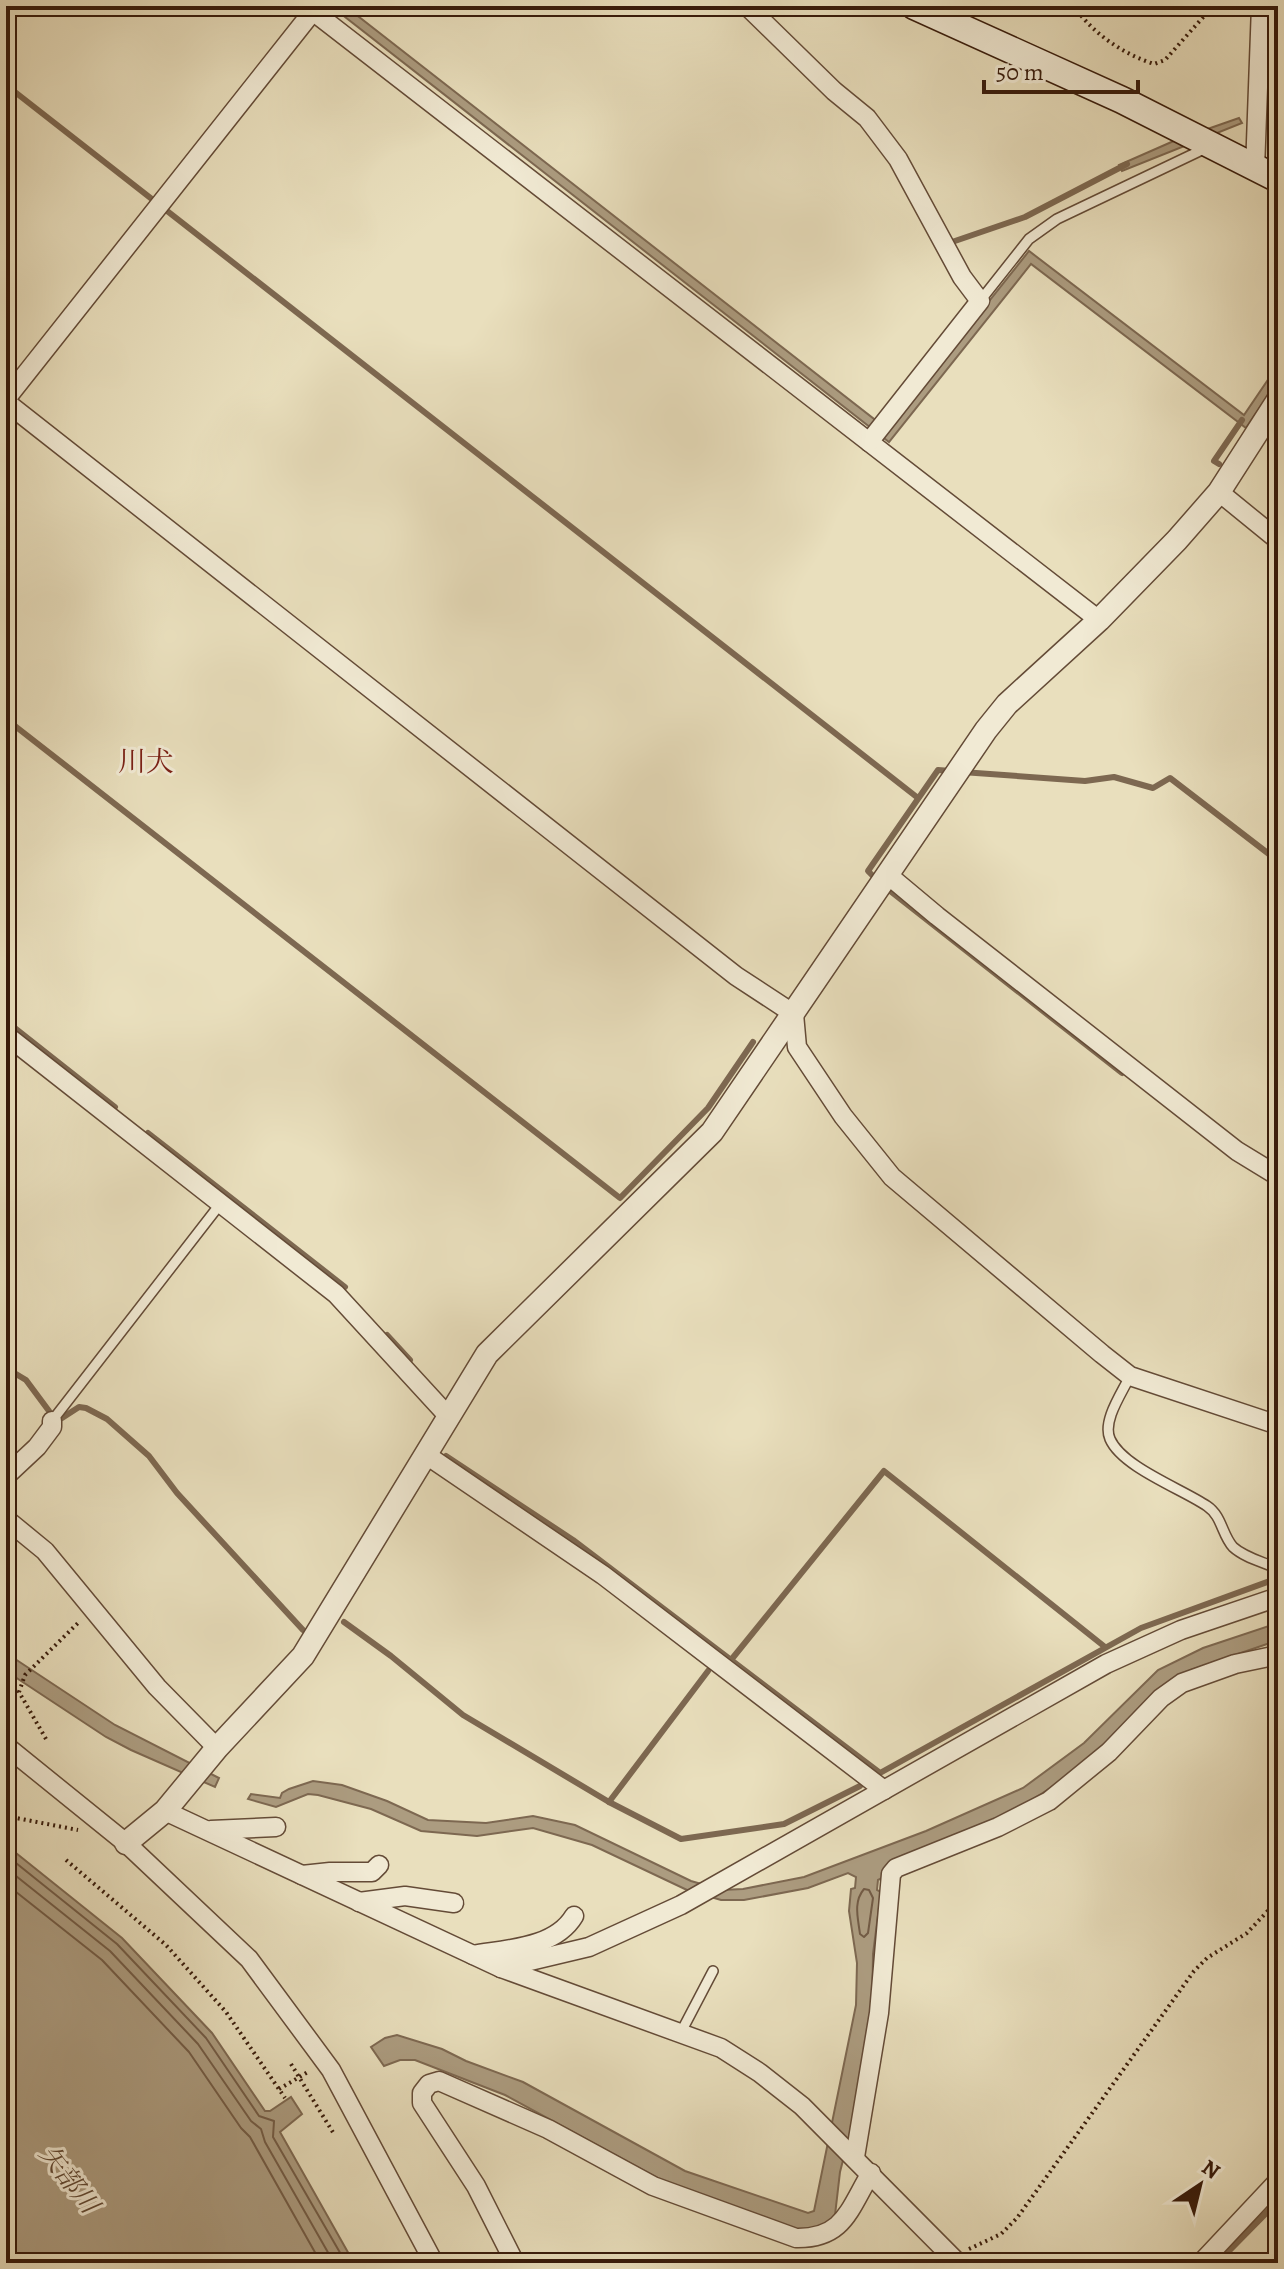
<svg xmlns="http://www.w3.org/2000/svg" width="1284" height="2269" font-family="Alegreya,'Noto Serif JP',serif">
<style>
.water{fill:#ac9c80;stroke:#7d6851;stroke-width:2}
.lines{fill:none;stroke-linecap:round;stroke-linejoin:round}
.shore{stroke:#725b45;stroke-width:2}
.stream{stroke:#7d6851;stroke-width:6}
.service-casing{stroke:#644b37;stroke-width:12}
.minor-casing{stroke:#644b37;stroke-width:21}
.tertiary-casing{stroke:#644b37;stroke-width:25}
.secondary-casing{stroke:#371a0a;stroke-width:29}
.path{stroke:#371a0a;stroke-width:4;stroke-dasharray:2 4;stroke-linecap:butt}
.service{stroke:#f1ead4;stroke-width:9}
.minor{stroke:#f1ead4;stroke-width:18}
.tertiary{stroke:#f1ead4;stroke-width:22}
.secondary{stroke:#f1ead4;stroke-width:26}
.labels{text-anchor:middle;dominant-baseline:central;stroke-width:6;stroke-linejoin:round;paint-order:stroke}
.water-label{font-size:26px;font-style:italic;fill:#604833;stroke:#f1ead4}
.quarter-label{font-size:28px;fill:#7a1f14;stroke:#f1ead4}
</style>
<rect width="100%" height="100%" fill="#e9dfbd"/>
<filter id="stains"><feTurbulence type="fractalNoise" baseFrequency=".0025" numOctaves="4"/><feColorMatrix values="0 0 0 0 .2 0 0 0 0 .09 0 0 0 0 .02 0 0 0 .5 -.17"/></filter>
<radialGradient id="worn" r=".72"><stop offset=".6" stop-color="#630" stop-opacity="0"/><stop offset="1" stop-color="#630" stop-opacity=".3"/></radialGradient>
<g class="water">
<polygon points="331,6 345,6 887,429 1029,251 1244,415 1278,365 1278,380 1246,428 1031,264 889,442"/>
<polygon points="1239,118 1242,123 1122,171 1119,165 1176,140"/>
<path d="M1272,1625H1278V1643L1267,1644L1191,1670L1174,1679C1144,1706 1116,1737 1084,1763C1026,1812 953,1839 884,1869L882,1878L878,1880L877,1890L881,1892L873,1954L872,2013L853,2121L840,2172L835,2215L822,2231H795L661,2180L505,2095L415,2060H400L384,2066L371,2047L385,2038L397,2035L442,2049L466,2061L523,2082L685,2171L808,2213L814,2211L856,2005L857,1963L849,1911L851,1889L855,1888L856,1877L848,1873L808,1888L744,1900H721L687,1890L592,1845L533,1828L477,1836L421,1831L371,1809L318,1795L308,1794L276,1807L248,1799L251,1794L280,1798L282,1793L289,1789L313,1781L342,1785L387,1801L428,1820L486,1823L533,1816L575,1825L691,1881L722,1890L743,1889L804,1877L926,1831L1023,1788L1084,1743L1158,1670L1203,1648Z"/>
<polygon points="6,1653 115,1725 219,1778 215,1787 131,1750 106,1737 6,1671"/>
<polygon points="6,1845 122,1938 212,2033 265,2111 270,2111 291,2097 302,2114 280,2132 354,2263 6,2263"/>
</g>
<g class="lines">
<g class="shore">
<polyline points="6,1855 117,1944 206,2038 259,2116 274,2121 273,2137 346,2263"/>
<polyline points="6,1868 110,1951 198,2044 251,2121 261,2129 265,2142 334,2263"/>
<polyline points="6,1884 102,1960 189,2052 241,2128 250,2137 321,2263"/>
<path d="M864,1889L869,1890L873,1898L868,1933L864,1937L860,1934C858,1918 853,1902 864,1889Z"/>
</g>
<g class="stream">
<polyline points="6,85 918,798"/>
<polyline points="952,242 1025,217 1127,164"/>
<polyline points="1219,464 1214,461 1242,420"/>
<polyline points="6,719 620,1198 708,1108 753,1042"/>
<polyline points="962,772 1085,781 1114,777 1153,788 1170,778 1278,861"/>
<polyline points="877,880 868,871 938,770 951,771"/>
<polyline points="885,887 1122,1073"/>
<polyline points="6,1021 115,1107"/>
<polyline points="148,1133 345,1287"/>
<polyline points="387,1335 410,1360"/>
<polyline points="6,1368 26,1380 49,1411"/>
<polyline points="62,1418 79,1407 86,1408 107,1419 149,1456 177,1493 303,1630"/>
<polyline points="446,1456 573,1540 880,1773 1141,1628 1278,1578"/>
<polyline points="344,1622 391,1656 463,1715 609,1802 681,1839 784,1824 860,1786"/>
<polyline points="731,1660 884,1471 1105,1647"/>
<polyline points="609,1802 708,1671"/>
<polyline points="1228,2252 1278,2201"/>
</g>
<defs>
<g id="service">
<polyline points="980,301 1029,239 1057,219 1206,148"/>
<path d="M1130,1376C1122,1393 1102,1421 1110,1439C1122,1467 1182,1489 1207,1506C1222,1516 1222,1535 1233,1547C1245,1558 1264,1562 1278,1569"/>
<polyline points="52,1421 221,1203"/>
<polyline points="680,2034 713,1971"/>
<polyline points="1213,2250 1229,2263"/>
</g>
<g id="minor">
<polyline points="306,6 1099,620"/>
<polyline points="747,6 834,91 867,118 898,159 962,277 980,301 869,442"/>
<polyline points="1255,169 1261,6"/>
<polyline points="6,399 317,6"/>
<polyline points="6,402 736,976 794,1014 797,1047 843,1116 892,1177 1102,1354 1130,1376 1278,1425"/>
<polyline points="1219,492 1278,540"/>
<polyline points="888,875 937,916 1237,1151 1278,1176"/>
<polyline points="6,1035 336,1294 448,1416"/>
<polyline points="425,1454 603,1575 884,1790"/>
<polyline points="6,1476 37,1447 52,1427 52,1421"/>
<polyline points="6,1519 45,1551 157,1687 217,1748"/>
<polyline points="6,1746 126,1843 249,1959 331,2070 434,2263"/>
<polyline points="165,1811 501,1968 721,2048 760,2073 802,2106 958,2263"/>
<polyline points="211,1830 276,1827"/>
<polyline points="302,1875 330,1872 372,1872 379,1865"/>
<polyline points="359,1902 405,1896 454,1903"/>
<path d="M473,1955C507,1949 555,1948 574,1916"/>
<polyline points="501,1968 589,1947 681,1905 1106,1664 1181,1630 1278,1597"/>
<polyline points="855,2157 879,2013 891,1874 896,1868 998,1827 1049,1801 1109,1752 1161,1698 1182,1683 1235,1664 1278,1655"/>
<path d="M515,2263L476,2186L422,2103V2093L429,2084L439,2081L548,2129L653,2186L796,2238C844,2239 849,2209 871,2173"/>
<polyline points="1201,2263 1278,2181"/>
</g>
<polyline id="tertiary" points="126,1843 165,1811 217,1748 303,1656 487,1354 712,1132 986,730 1007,704 1099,620 1177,540 1219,492 1278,400"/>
<polyline id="secondary" points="914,6 1122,100 1278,179"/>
</defs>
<use href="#service" class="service-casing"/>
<use href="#minor" class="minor-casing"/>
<use href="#tertiary" class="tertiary-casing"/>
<use href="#secondary" class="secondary-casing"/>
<g class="path">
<path d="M1074,6C1092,33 1123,54 1154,64L1165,60L1213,6"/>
<polyline points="46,1739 19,1692 25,1675 80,1621"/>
<polyline points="6,1816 78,1830"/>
<polyline points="66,1860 166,1945 226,2012 285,2098"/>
<polyline points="291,2064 334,2134"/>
<polyline points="279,2089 308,2072"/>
<polyline points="969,2249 1001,2234 1017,2218 1194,1971 1207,1958 1247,1933 1278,1900"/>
</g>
<use href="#service" class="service"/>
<use href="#minor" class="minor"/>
<use href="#tertiary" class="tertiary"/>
<use href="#secondary" class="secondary"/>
</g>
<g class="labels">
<g class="water-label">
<text transform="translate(69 2179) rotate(52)">矢部川</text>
</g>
<g class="quarter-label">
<text x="146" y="762">川犬</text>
</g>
</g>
<rect width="1284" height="2269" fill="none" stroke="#e9dfbd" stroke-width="32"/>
<rect x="8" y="8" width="1268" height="2253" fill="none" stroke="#371a0a" stroke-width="4"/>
<rect x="16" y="16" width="1252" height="2237" fill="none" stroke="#371a0a" stroke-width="2"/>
<g transform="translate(1200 2185) rotate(35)" stroke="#f1ead4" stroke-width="6" paint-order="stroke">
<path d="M0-6L14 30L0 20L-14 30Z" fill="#371a0a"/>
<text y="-12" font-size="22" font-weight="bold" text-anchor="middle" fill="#371a0a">N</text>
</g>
<path d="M984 80v12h154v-12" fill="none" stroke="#371a0a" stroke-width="4"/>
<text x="996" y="80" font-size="24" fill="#371a0a" stroke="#f1ead4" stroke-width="6" paint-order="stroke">50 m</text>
<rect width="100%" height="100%" filter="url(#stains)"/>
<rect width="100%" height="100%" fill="url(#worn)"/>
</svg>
